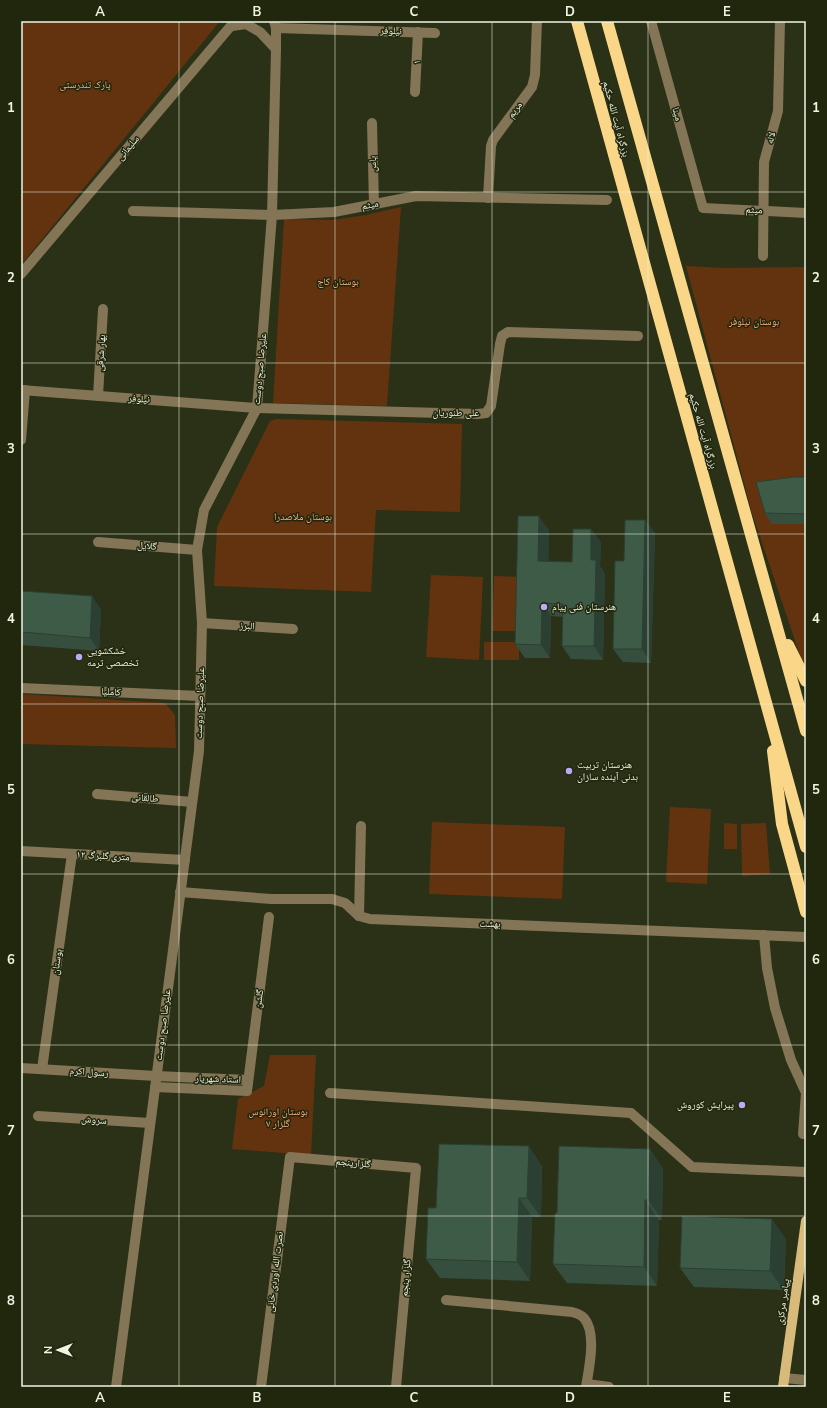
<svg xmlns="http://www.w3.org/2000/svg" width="827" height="1408" font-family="'Nunito Sans','Noto Naskh Arabic',sans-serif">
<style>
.green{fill:#633310}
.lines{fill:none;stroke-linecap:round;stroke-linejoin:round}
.minor{stroke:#837556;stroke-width:10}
.major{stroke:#d8bb7a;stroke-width:10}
.highway{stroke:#fad788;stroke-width:12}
.wall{fill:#354e3e}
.shaded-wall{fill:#2b4032}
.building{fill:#3e5b48;stroke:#2b4032}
.grid{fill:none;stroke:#eff4e3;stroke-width:1;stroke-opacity:0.55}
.poi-dot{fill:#bcaaf6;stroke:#21270d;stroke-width:1.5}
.labels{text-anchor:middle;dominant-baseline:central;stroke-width:3;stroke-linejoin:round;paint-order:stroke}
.street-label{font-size:10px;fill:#eff4e3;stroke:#21270d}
.park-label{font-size:10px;fill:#fbae81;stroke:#21270d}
.poi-label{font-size:10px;fill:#eff4e3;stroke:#21270d;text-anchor:start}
.neatline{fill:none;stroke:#eff4e3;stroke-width:1.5}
.grid-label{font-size:13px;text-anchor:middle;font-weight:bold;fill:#eff4e3}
</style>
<rect width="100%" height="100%" fill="#2a3117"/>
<g class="green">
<polygon points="21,21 220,21 21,265"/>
<polygon points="401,207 387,406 273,403 284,219 333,220 366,215"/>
<polygon points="686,266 724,268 806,267 806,673 752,513"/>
<polygon points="277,419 462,424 460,512 376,510 371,592 214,586 217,527 270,421"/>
<polygon points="431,575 483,577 479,660 426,657"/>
<polygon points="494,576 523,577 521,631 492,631"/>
<rect x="484" y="642" width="35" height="18"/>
<polygon points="21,694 165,703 175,715 176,748 21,744"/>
<polygon points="670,807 711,809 707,884 666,882"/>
<polygon points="432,822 565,827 562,899 429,894"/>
<polygon points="724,823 737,824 737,849 724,849"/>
<polygon points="766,823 770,874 742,876 741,824"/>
<polygon points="270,1055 316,1055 311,1155 232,1149 238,1099 264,1086"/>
</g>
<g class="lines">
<g class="minor">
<polyline points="651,21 703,208 806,213"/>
<polyline points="232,26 246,24 260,32 276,49"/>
<polyline points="276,28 435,33"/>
<polyline points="415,92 418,32"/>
<polyline points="372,123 374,205"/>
<polyline points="488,198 491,146 493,140 532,87 535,75 537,21"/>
<polyline points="133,211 272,215 334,212 416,196 607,200"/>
<polyline points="763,256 764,162 778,111 780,21"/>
<polyline points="21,274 235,21"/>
<polyline points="21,390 257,408 478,414 486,413 491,406 500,344 502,336 508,332 638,336"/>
<polyline points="98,396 103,309"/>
<polyline points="21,440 25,390"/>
<polyline points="98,542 197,550"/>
<polyline points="202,623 293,629"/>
<polyline points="21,688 200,696"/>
<polyline points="97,794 192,802"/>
<polyline points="21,851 185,860"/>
<polyline points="180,892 271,899 332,899 345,903 359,916 370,919 806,937"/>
<polyline points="359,916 361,826"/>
<polyline points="764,935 767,968 775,1008 791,1060 806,1093 803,1134"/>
<polyline points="21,1068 156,1076 248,1080"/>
<polyline points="42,1069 72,854"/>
<polyline points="155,1087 247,1091 269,917"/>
<polyline points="330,1093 631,1113 692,1167 806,1172"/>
<polyline points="38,1116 150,1123"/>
<path d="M446,1300L572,1312C576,1313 581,1315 584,1318C597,1333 589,1368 586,1387"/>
<polyline points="784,1378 806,1380"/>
<polyline points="587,1384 609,1387"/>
<polyline points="116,1387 199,751 202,623 197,550 204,510 257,408 272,215 276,49 276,28 274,21"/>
<polyline points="261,1387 290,1157 416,1168 396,1387"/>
</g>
<polyline class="major" points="783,1387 806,1221"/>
<g class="highway">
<polyline points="577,21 806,847"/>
<polyline points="607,21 806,731"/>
<polyline points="788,645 806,681"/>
<polyline points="773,751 782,824 806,912"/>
</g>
</g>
<g class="wall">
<polygon points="806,477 806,524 772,524 765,513"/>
<polygon points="645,520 655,533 651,663 623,662 613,649 624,561"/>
<polygon points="549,530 548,562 572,562 601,542 600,566 605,574 603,660 571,659 562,646 563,617 551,616 550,658 525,658 515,644"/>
<polygon points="21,591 92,596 101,610 99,651 21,645"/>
<polygon points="542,1166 541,1217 532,1217 530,1281 440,1278 426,1259 436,1208"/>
<polygon points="663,1168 662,1220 659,1220 657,1286 567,1283 553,1264 557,1213"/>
<polygon points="786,1239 784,1290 694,1287 680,1268"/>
</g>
<g class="shaded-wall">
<polygon points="539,516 549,530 548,575 538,561"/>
<polygon points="645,520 655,533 651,663 642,649"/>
<polygon points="591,529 601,542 600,566 605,574 603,660 594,646 591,560"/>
<polygon points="92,596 101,610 99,651 90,638"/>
<polygon points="542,603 551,616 550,658 541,645"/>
<polygon points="529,1146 542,1166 541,1217 527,1198"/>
<polygon points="650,1149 663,1168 662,1220 648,1200"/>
<polygon points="519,1198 532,1217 530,1281 517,1262"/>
<polygon points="645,1200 659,1220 657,1286 644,1267"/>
<polygon points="772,1219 786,1239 784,1290 770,1271"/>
</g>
<g class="building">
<polygon points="794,477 806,477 806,514 765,513 756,482"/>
<polygon points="518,516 539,516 538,561 572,562 573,529 591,529 591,560 596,560 594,646 562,646 563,604 542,603 541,645 515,644"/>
<polygon points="625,520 645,520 642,649 613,649 615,561 624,561"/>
<polygon points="21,591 92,596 90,638 21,632"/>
<polygon points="439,1144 529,1146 527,1198 519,1198 517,1262 426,1259 428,1208 436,1208"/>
<polygon points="559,1146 650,1149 648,1200 645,1200 644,1267 553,1264 555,1213 557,1213"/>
<polygon points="682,1216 772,1219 770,1271 680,1268"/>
</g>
<path class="grid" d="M179,21V1387M335,21V1387M492,21V1387M648,21V1387M21,192H806M21,363H806M21,534H806M21,704H806M21,874H806M21,1045H806M21,1216H806"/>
<g class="poi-dot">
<circle cx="544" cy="607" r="4"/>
<circle cx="79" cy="657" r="4"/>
<circle cx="569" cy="771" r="4"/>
<circle cx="742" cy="1105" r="4"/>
</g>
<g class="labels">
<g class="street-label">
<text transform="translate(391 31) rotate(2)">نیلوفر</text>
<text transform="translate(417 62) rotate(-87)">۱</text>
<text transform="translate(515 110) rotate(-53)">مریم</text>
<text transform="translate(677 114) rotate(75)">مینا</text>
<text transform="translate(616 119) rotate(75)">بزرگراه آیت الله حکیم</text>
<text transform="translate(771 138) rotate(-74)">لاله</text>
<text transform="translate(128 148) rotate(-50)">سلیمانی</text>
<text transform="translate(373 164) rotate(-92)">یاس</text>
<text transform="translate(370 205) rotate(-11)">میثم</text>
<text transform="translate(754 210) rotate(3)">میثم</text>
<text transform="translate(101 353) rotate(-86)">بهار شرقی</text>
<text transform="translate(260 369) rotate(-85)">علیرضا صبح دوست</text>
<text transform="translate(139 399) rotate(4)">نیلوفر</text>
<text x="456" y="413">علی طنوریان</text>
<text transform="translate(703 431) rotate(74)">بزرگراه آیت الله حکیم</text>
<text transform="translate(147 546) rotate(4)">گلایل</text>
<text transform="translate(247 626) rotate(4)">البرز</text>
<text transform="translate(111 692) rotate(3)">کاملیا</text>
<text transform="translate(200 703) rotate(-88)">علیرضا صبح دوست</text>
<text transform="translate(145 798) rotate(5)">طالقانی</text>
<text transform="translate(103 856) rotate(3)">۱۲ متری گلبرگ</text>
<text transform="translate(490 924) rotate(2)">بهشت</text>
<text transform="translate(57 962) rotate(-82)">بوستان</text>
<text transform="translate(259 999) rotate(-83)">گلشن</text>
<text transform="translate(163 1025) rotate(-83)">علیرضا صبح دوست</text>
<text transform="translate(89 1072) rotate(4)">رسول اکرم</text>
<text transform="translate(218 1079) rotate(2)">استاد شهریار</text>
<text transform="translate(94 1120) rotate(4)">سروش</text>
<text transform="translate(353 1163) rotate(5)">گلزارپنجم</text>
<text transform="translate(275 1272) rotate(-83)">نصرت الله اوردی خانی</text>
<text transform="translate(406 1278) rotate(-85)">گلزار پنجم</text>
<text transform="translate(783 1302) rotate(-82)">پیامبر مرکزی</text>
</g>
<g class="park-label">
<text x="85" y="85">پارک تندرستی</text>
<text x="338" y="282">بوستان کاج</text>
<text x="754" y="322">بوستان نیلوفر</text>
<text x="303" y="517">بوستان ملاصدرا</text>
<text x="278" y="1112">بوستان اورانوس<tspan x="278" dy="12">گلزار ۷</tspan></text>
</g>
<g class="poi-label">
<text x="552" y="607">هنرستان فنی پیام</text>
<text x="87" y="651">خشکشویی<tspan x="87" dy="12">تخصصی ترمه</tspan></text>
<text x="577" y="765">هنرستان تربیت<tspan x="577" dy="12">بدنی آینده سازان</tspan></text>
<text x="734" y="1105" text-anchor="end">پیرایش کوروش</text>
</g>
</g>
<rect width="827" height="1408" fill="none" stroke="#21270d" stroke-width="44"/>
<g transform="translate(58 1350) rotate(270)" stroke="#21270d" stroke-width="3" paint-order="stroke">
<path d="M0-3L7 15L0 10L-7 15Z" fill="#eff4e3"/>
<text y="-6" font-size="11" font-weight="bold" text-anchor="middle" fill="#eff4e3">N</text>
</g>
<rect x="22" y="22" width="783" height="1364" class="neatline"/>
<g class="grid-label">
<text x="100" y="16">A</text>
<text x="257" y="16">B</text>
<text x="414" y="16">C</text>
<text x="570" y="16">D</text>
<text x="727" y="16">E</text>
<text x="11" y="112">1</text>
<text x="816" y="112">1</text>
<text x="11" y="282">2</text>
<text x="816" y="282">2</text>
<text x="11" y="453">3</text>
<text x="816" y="453">3</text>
<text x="11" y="623">4</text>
<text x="816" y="623">4</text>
<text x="11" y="794">5</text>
<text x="816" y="794">5</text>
<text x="11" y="964">6</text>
<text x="816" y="964">6</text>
<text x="11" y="1135">7</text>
<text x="816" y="1135">7</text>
<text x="11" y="1305">8</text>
<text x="816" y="1305">8</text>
<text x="100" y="1402">A</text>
<text x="257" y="1402">B</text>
<text x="414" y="1402">C</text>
<text x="570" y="1402">D</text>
<text x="727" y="1402">E</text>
</g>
</svg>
